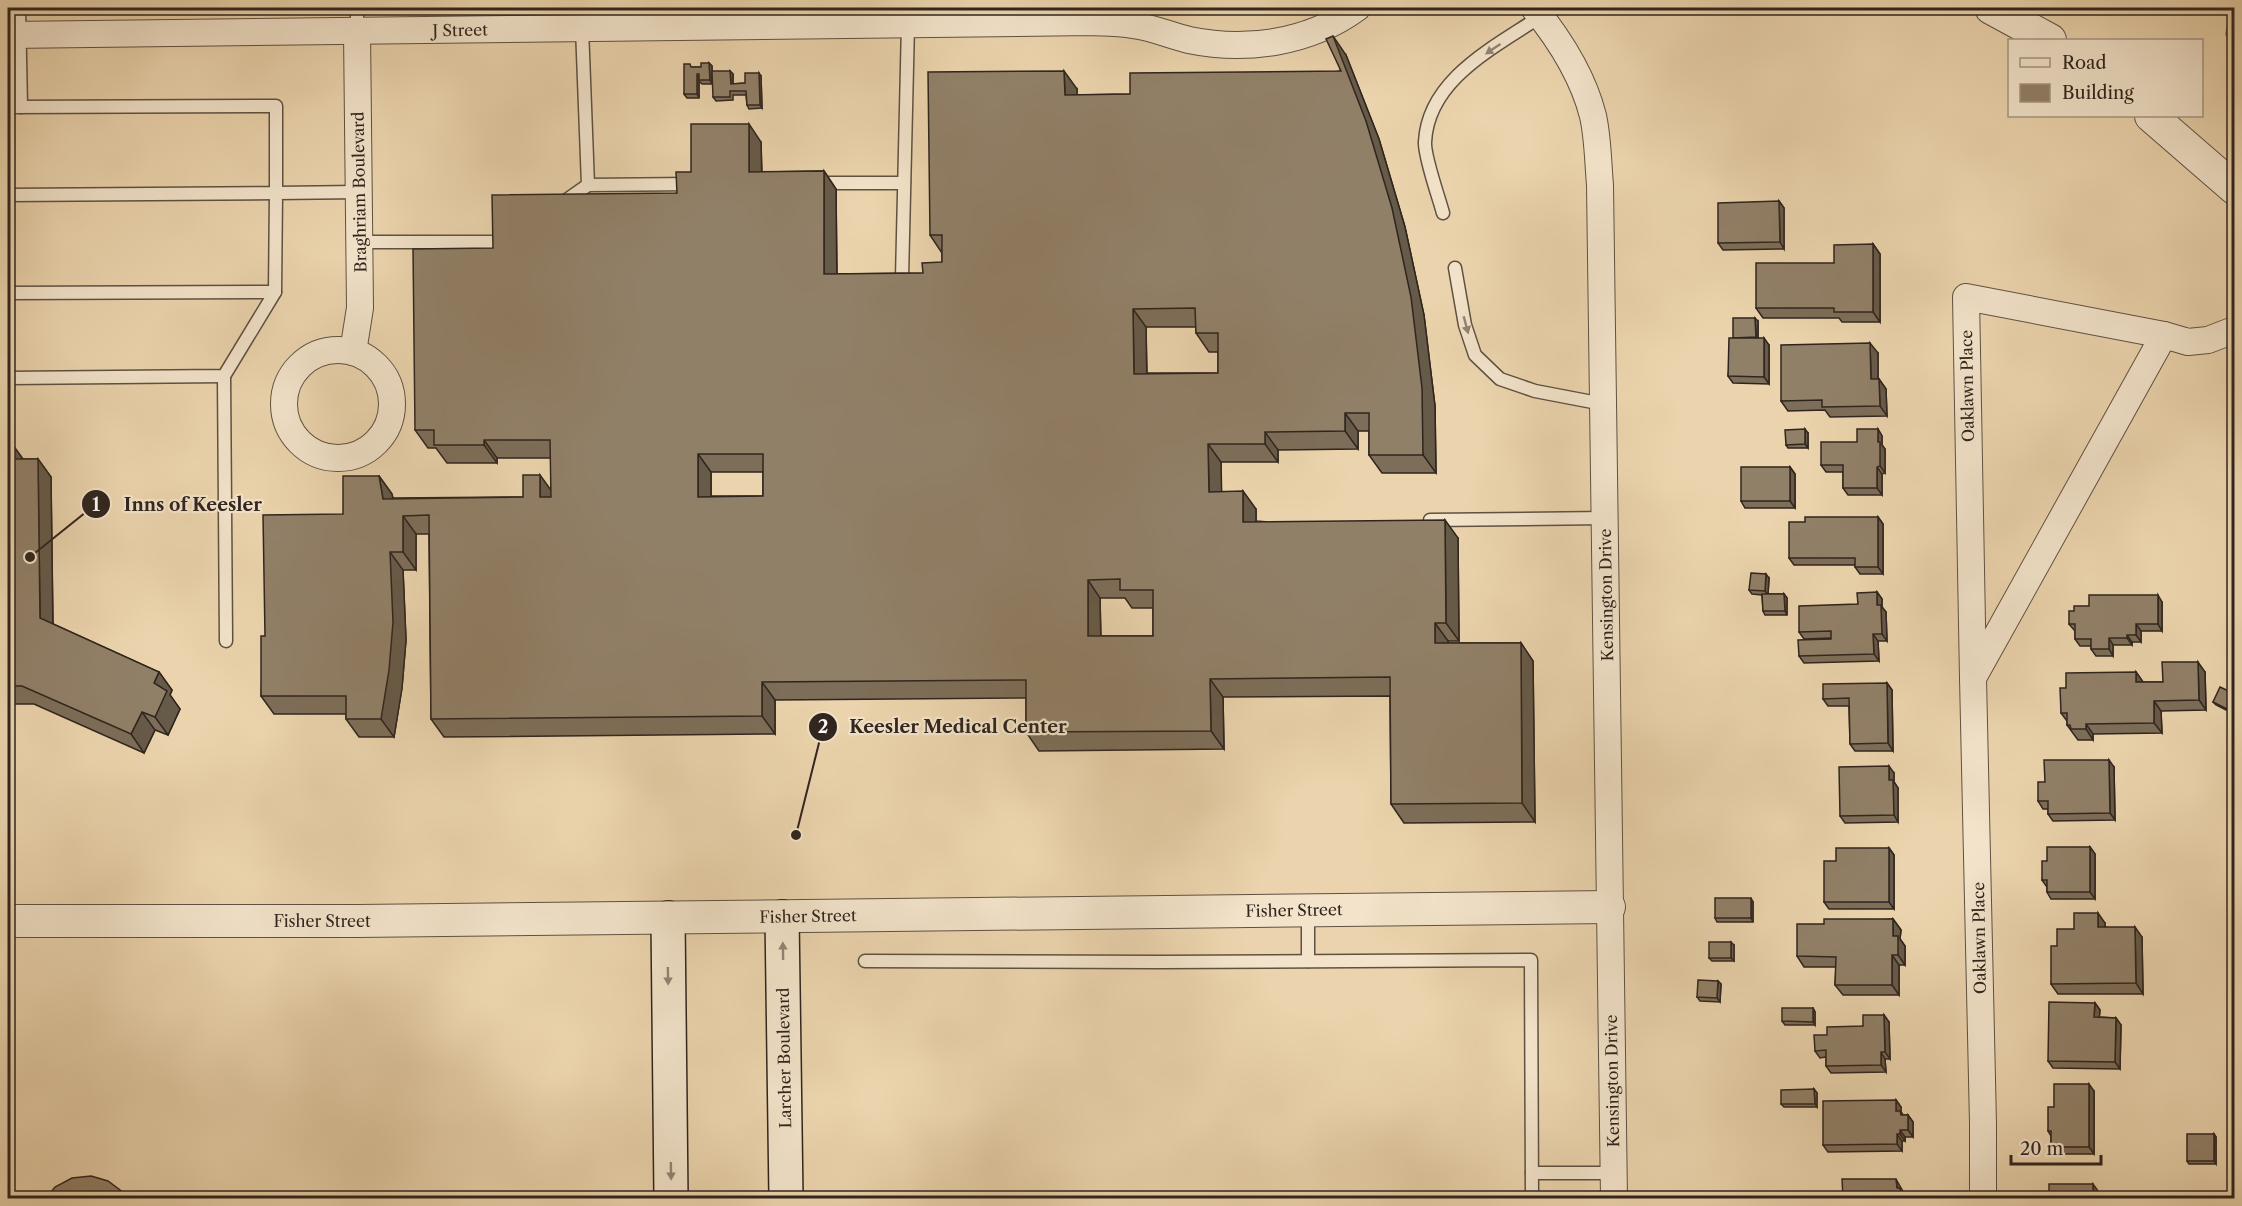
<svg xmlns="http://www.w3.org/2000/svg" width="2242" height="1206" font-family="'Libre Caslon Text',serif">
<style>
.water{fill:#ab987c;stroke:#7a6a56;stroke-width:1.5}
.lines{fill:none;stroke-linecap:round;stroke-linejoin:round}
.service-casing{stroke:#5f5142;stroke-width:15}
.minor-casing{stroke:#5f5142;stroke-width:28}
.tertiary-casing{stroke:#5f5142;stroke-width:34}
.secondary-casing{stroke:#30251e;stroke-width:36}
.service{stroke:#f2e3ca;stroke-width:12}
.minor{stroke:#f2e3ca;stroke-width:26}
.tertiary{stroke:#f2e3ca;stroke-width:32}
.secondary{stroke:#f2e3ca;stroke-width:33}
.wall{fill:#7d6e59;stroke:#30251e;stroke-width:1.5;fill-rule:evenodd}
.shaded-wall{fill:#665a49;stroke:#30251e;stroke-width:1.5}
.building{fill:#918068;stroke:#30251e;stroke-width:1.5;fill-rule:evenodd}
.oneway{fill:#918474}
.labels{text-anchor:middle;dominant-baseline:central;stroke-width:4.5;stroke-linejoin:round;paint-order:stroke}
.street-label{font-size:16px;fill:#30251e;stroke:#f2e3ca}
.leader{fill:none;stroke:#30251e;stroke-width:2}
.callout-dot{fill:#30251e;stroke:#f2e3ca;stroke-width:2}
.mark-label{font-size:18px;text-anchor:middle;font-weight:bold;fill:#fff}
.callout-label{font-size:18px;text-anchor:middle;font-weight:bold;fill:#30251e;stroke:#f2e3ca;stroke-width:4.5;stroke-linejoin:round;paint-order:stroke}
</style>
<rect width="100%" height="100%" fill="#ebd4ad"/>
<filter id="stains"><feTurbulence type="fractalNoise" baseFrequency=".00333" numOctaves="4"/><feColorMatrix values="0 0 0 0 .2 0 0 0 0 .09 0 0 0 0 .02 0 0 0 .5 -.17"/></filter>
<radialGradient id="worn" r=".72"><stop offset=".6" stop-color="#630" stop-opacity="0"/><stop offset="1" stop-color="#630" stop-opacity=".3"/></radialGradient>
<polygon class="water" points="2231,8 2234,8 2234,57 2226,34"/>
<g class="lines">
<defs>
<g id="service">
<polyline points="19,8 21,107"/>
<polyline points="357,8 357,31"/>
<polyline points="8,107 276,106 276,193 8,195"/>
<polyline points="817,183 904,183"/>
<polyline points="588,185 692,184"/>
<polyline points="561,204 588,185 582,28"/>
<path d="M1443,213C1439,198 1424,156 1425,142C1428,79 1495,47 1541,16"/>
<polyline points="360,242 505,242"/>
<polyline points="1455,268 1465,325 1475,355 1500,379 1535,391 1603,404"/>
<polyline points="902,278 908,24"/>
<polyline points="8,293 275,292"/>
<polyline points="224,376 226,641"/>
<polyline points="8,378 224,376 275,292 276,193 359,192"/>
<polyline points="1430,520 1605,518"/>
<polyline points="1308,911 1308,961"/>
<polyline points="865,961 1159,962 1531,960 1532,1198"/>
<polyline points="1532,1173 1613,1173"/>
</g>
<g id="minor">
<path d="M1534,8C1560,40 1583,76 1593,116C1598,138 1598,163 1600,185L1614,1198"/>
<path d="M8,35L1093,22C1108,23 1124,23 1139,26C1156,29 1172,36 1189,40C1246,52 1309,43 1357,8"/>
<circle cx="338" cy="404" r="54"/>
<polyline points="353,352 360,308 357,31"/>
<polyline points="1973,678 1966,297 2164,335 2188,342 2208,340 2234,330"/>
<polyline points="1983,1198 1983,1124 1973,678 2164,335"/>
</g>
<g id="tertiary">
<polyline points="1991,8 2050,40"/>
<polyline points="2151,116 2234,188"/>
<polyline points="8,921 358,921 1609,907"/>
</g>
<g id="secondary">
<polyline points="782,917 786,1198"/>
<polyline points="668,918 671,1198"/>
</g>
</defs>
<use href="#service" class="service-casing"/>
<use href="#minor" class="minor-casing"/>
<use href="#tertiary" class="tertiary-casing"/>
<use href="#secondary" class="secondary-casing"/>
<use href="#service" class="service"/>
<use href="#minor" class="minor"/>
<use href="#tertiary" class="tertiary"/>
<use href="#secondary" class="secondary"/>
</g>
<g class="wall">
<path d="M1346,55L1379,139L1405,227L1424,315L1435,406L1436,473H1382L1369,455V431H1358V449L1278,450V462H1221V491L1256,509V521L1458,538L1459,641H1448V643H1521L1533,661L1535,822L1404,823L1391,804L1390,696L1223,697L1224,749L1039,751L1026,732V698L775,700V734L444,737L431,719L429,534H416V570H403L406,640L402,688L394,737H359L346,719V714H274L261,696L265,636L343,514L379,476L392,494L393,498L523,497L551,490V458H497V463H447L436,448H428L415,430L493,248L677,193L691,172L761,142L762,172L824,171L836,189L837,274L923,273L942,262V253L930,235L1077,89V95L1130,94L1341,71ZM1146,327H1196V333L1209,352H1218V373H1147ZM711,472H763V496H711ZM1100,598H1125L1132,608H1153V636H1101Z"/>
<polygon points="709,63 712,66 712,84 702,84 699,81 699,98 687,98 684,94 693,67 701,67"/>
<polygon points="730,71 733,74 733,84 745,83 761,76 762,108 749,109 747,105 746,95 733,95 733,100 716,101 713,97"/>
<polygon points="1779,201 1784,208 1784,249 1723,250 1718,243"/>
<polygon points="1873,244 1880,254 1880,322 1842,322 1839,318 1763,318 1756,308 1834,263"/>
<polygon points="1758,321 1758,338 1769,345 1769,384 1733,383 1728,376 1734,338"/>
<polygon points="1878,353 1878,379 1879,379 1886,389 1887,416 1830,417 1825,410 1788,411 1781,401"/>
<polygon points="1878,429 1882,436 1882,445 1885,449 1885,473 1882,474 1882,495 1848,495 1843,488 1843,472 1826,472 1821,465"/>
<polygon points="1808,433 1808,448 1788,448 1786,445"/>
<polygon points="8,444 12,444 23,459 38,459 51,477 53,624 159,672 172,690 170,695 180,709 168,735 155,730 144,753 34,704 8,704"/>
<polygon points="1790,467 1795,474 1795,508 1745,508 1741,501"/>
<polygon points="1878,517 1883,524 1883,574 1860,574 1855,567 1855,565 1794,565 1789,558"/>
<polygon points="1769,578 1768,594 1784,594 1787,598 1787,615 1765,615 1763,611 1762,595 1752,594 1749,590"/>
<polygon points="1877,592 1882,599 1882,607 1886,612 1887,641 1878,641 1879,661 1804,663 1799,656 1831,638 1804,639 1799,632 1858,604"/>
<polygon points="2162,602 2162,631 2141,631 2141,642 2132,642 2132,645 2113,645 2113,656 2096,656 2091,649 2091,646 2080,646 2075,639 2075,631 2069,624 2074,611 2089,606"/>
<polygon points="2136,672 2143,682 2163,682 2205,672 2206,710 2161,711 2162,733 2093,734 2093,740 2078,740 2067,725 2067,721 2061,713 2066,688"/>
<polygon points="1887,683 1892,690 1893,751 1855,751 1850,744 1849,706 1828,706 1823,699"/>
<polygon points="2235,694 2234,714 2216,705 2213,702"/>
<polygon points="2114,767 2115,820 2053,821 2048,814 2048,809 2043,809 2038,801 2045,782"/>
<polygon points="1894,773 1894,782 1898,788 1898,822 1845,823 1840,816"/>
<polygon points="2090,847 2095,854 2095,899 2051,899 2047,892 2047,887 2042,880 2047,861"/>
<polygon points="1889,848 1894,855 1894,909 1829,909 1824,902 1836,861"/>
<polygon points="1753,902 1753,922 1717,922 1715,918"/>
<polygon points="1893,919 1901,930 1900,939 1905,946 1905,965 1899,965 1899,995 1843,995 1835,985 1836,967 1804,967 1797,956 1824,924"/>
<polygon points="2105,923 2105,927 2142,937 2143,994 2058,994 2051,984 2057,946 2074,929"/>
<polygon points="1734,945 1734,961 1712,961 1709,958"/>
<polygon points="1718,981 1721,984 1720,1002 1700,1001 1697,997"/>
<polygon points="2095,1003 2100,1010 2099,1017 2116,1018 2121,1025 2120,1069 2053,1068 2048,1061"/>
<polygon points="1813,1008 1815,1012 1815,1025 1785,1025 1782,1021"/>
<polygon points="1884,1015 1889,1022 1890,1059 1885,1059 1886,1072 1831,1073 1826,1066 1826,1057 1820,1058 1815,1051 1827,1035 1863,1026"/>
<polygon points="1814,1089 1817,1093 1817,1107 1784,1107 1781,1104"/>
<polygon points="2094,1091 2094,1154 2056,1154 2051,1147 2051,1136 2048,1131 2054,1107"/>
<polygon points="1896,1100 1901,1107 1901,1112 1903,1115 1908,1115 1913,1122 1913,1137 1905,1137 1905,1141 1902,1141 1902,1151 1828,1152 1823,1145"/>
<polygon points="2214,1134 2216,1137 2216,1164 2189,1164 2187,1161"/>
</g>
<g class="shaded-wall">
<polygon points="1333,36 1346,55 1379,139 1405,227 1424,315 1435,406 1436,473 1423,455"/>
<polygon points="709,63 712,66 712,84 710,80"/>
<polygon points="730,71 733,74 733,87 731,84"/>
<polygon points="1064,71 1077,89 1077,113 1065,95"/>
<polygon points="759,73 761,76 762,108 760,105"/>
<polygon points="697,74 699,78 699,98 697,94"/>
<polygon points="749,124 761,142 762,190 749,172"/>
<polygon points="824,171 836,189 837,293 824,274"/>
<polygon points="1779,201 1784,208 1784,249 1780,242"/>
<polygon points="1873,244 1880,254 1880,322 1873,312"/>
<polygon points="1133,309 1146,327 1147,392 1134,374"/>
<polygon points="1755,318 1758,321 1758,341 1756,337"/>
<polygon points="1764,338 1769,345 1769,384 1764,377"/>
<polygon points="1870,343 1878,353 1878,389 1871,379"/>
<polygon points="1879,379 1886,389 1887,416 1880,406"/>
<polygon points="1345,413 1358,431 1358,449 1345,431"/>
<polygon points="1805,429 1808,433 1808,448 1805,444"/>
<polygon points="1878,429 1882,436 1882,445 1885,449 1885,473 1880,466 1878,442"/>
<polygon points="1265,432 1278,450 1278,462 1265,444"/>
<polygon points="484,440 497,458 497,463 484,445"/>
<polygon points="12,444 25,462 13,459"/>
<polygon points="1208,444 1221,462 1222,510 1209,492"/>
<polygon points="698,454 711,472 711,515 698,497"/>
<polygon points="38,459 51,477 53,636 40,618"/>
<polygon points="1790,467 1795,474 1795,508 1790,501"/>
<polygon points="1877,467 1882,474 1882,495 1877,488"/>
<polygon points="540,475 553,493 553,515 540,497"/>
<polygon points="379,476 392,494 396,517 383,499"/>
<polygon points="1243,491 1256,509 1256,540 1243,522"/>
<polygon points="403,516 416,534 416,570 403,552"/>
<polygon points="1878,517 1883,524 1883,574 1878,567"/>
<polygon points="1445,520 1458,538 1459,641 1446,623"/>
<polygon points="390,552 403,570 406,640 402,688 394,737 381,719"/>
<polygon points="1766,574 1769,578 1768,595 1765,591"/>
<polygon points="1088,580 1100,598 1101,654 1088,636"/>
<polygon points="1877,592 1882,599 1882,607 1886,612 1887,641 1882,634 1877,605"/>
<polygon points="1784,594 1787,598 1787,615 1785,611"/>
<polygon points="2158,595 2162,602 2162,631 2158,624"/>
<polygon points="1435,623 1448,641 1448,661 1435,643"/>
<polygon points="2136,624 2141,631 2141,642 2136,635"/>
<polygon points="1873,634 1878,641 1879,661 1874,654"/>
<polygon points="2127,635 2132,642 2132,645 2127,638"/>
<polygon points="2109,638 2113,645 2113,656 2109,649"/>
<polygon points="1521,643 1533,661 1535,822 1522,803"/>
<polygon points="2198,662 2205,672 2206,710 2199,700"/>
<polygon points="159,672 172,690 170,695 180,709 168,735 155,717 154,683"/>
<polygon points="2136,672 2143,682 2136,682"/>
<polygon points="1210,679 1223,697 1224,749 1211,731"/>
<polygon points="762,682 775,700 775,734 762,716"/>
<polygon points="1887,683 1892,690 1893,751 1888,743"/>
<polygon points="2154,701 2161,711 2162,733 2154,723"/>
<polygon points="2235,705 2235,713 2234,714 2231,711"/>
<polygon points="142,712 155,730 144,753 131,734"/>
<polygon points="2086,724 2093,734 2093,740 2086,729"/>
<polygon points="2109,760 2114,767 2115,820 2110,813"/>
<polygon points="1889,766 1894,773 1894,782 1898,788 1898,822 1894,815 1889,780"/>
<polygon points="2090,847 2095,854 2095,899 2090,892"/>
<polygon points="1889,848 1894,855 1894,909 1889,902"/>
<polygon points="1751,898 1753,902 1753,922 1751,918"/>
<polygon points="2098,913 2105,923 2105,938 2098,927"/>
<polygon points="1893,919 1901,930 1900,939 1905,946 1905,965 1898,955 1893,936"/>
<polygon points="2135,927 2142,937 2143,994 2136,983"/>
<polygon points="1731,942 1734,945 1734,961 1731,958"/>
<polygon points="1892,955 1899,965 1899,995 1892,985"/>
<polygon points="1718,981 1721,984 1720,1002 1717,998"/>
<polygon points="2095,1003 2100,1010 2099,1024 2094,1017"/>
<polygon points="1813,1008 1815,1012 1815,1025 1813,1022"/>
<polygon points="1884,1015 1889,1022 1890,1059 1885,1052"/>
<polygon points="2116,1018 2121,1025 2120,1069 2115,1062"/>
<polygon points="1881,1052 1885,1059 1886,1072 1881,1065"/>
<polygon points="2089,1084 2094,1091 2094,1154 2089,1147"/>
<polygon points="1814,1089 1817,1093 1817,1107 1815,1104"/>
<polygon points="1896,1100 1901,1107 1901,1112 1905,1118 1896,1111"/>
<polygon points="1908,1115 1913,1122 1913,1137 1908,1130"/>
<polygon points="1900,1130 1905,1137 1905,1141 1900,1134"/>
<polygon points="1897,1134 1902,1141 1902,1151 1897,1144"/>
<polygon points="2214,1134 2216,1137 2216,1164 2214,1161"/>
<polygon points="1896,1179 1905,1195 1905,1198 1901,1198 1897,1188"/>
<polygon points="2093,1184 2098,1191 2098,1198 2093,1198"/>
</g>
<g class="building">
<path d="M1333,36L1366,121L1392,208L1411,297L1422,388L1423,455H1369V413H1345V431L1265,432V444H1208L1209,492L1243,491V522L1445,520L1446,623H1435V643H1521L1522,803L1391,804L1390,677L1210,679L1211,731L1026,732V680L762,682V716L431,719L429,515L403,516V552H390L393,622L389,670L381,719H346V696H261V636H265L263,515L343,514V476H379L383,499L523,497V475H540V497H551L550,440H484V445H434V430H415L413,249L493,248L492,195L677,193L676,172H691V124H749V172L824,171V274L923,273L922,263L942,262V235H930L928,72L1064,71L1065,95L1130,94V73L1341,71L1326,39ZM1195,308L1196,333H1218V373L1134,374L1133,309ZM698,454H763V496L698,497ZM1120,579V590H1153V636H1088V580Z"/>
<polygon points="701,63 709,63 710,80 699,80 699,74 697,74 697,94 684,94 684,64 690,64 691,67 701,67"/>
<polygon points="712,71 730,71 731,84 745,83 745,73 759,73 760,105 747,105 746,91 730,91 730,97 713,97"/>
<polygon points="1779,201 1780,242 1718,243 1718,203"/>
<polygon points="1873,244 1873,312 1834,312 1834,308 1756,308 1756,263 1834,263 1834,245"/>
<polygon points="1733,318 1755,318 1756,337 1733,338"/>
<polygon points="1729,338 1764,338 1764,377 1728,376"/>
<polygon points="1870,343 1871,379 1879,379 1880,406 1822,407 1822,400 1781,401 1781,345"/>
<polygon points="1805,429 1805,444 1786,445 1785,430"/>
<polygon points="1857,429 1878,429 1878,442 1880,442 1880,466 1877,467 1877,488 1843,488 1843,465 1821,465 1821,442 1857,442"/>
<polygon points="8,444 12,444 13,459 38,459 40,618 159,672 154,683 167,691 155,717 142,712 131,734 22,686 8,686"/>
<rect x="1741" y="467" width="49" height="34"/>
<polygon points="1805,517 1878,517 1878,567 1855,567 1855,558 1789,558 1789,522 1805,522"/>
<polygon points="1751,573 1766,574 1765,591 1749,590"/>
<polygon points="1877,592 1877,605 1881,605 1882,634 1873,634 1874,654 1799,656 1798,640 1831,639 1831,631 1799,632 1799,606 1858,604 1857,593"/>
<polygon points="1762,594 1784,594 1785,611 1763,611"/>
<polygon points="2089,595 2158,595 2158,624 2136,624 2136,635 2127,635 2127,638 2109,638 2109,649 2091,649 2091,639 2075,639 2075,624 2069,624 2069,611 2074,611 2074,606 2089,606"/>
<polygon points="2162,662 2198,662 2199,700 2154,701 2154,723 2086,724 2086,729 2071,729 2070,725 2067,725 2067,713 2061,713 2060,688 2066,688 2066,673 2136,672 2136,682 2163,682"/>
<polygon points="1887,683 1888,743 1850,744 1849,698 1823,699 1823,684"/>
<polygon points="2220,687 2235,694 2235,705 2231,711 2213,702"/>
<polygon points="2044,760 2109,760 2110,813 2048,814 2048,801 2038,801 2038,782 2045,782"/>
<polygon points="1889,766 1889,780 1893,780 1894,815 1840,816 1839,767"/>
<polygon points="2047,847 2090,847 2090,892 2047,892 2047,880 2042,880 2042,861 2047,861"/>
<polygon points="1836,848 1889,848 1889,902 1824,902 1824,861 1836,861"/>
<rect x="1715" y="898" width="36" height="20"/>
<polygon points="2074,913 2098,913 2098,927 2135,927 2136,983 2051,984 2051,946 2057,946 2057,929 2074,929"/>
<polygon points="1824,919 1893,919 1893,936 1898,936 1898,955 1892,955 1892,985 1835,985 1836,957 1797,956 1797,924 1824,924"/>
<rect x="1709" y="942" width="22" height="16"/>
<polygon points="1698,980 1718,981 1717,998 1697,997"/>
<polygon points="2049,1002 2095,1003 2094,1017 2116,1018 2115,1062 2048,1061"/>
<polygon points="1782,1008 1813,1008 1813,1022 1782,1021"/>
<polygon points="1863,1015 1884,1015 1885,1052 1881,1052 1881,1065 1826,1066 1826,1050 1815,1051 1814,1035 1827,1035 1827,1027 1863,1026"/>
<polygon points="2054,1084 2089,1084 2089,1147 2051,1147 2051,1131 2048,1131 2048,1107 2054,1107"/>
<polygon points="1814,1089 1815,1104 1781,1104 1781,1090"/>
<polygon points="1896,1100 1896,1111 1900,1111 1901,1115 1908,1115 1908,1130 1900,1130 1900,1134 1897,1134 1897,1144 1823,1145 1823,1101"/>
<rect x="2187" y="1134" width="27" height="27"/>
<polygon points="91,1176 108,1181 124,1193 127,1198 46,1198 55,1187 72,1178"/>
<polygon points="1842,1179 1896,1179 1897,1188 1900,1188 1901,1198 1843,1198"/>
<polygon points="2049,1184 2093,1184 2093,1198 2045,1198 2049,1198"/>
</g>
<defs><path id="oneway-solid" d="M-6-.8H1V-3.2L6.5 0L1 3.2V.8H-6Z" transform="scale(1.5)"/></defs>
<g class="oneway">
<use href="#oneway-solid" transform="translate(1493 49) rotate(146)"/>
<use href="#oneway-solid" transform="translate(1466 325) rotate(75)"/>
<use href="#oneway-solid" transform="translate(783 951) rotate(-91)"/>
<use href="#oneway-solid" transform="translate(668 976) rotate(89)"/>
<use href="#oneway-solid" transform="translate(671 1171) rotate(89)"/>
</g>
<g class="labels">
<g class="street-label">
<text transform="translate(460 30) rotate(-1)">J Street</text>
<text transform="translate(359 192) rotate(-91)">Braghriam Boulevard</text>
<text transform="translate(1967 386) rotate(-91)">Oaklawn Place</text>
<text transform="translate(1606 595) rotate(-91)">Kensington Drive</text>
<text transform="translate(1294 910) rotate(-1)">Fisher Street</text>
<text transform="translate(808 916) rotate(-1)">Fisher Street</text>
<text x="322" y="921">Fisher Street</text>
<text transform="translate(1979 938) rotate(-91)">Oaklawn Place</text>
<text transform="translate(784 1058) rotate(-91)">Larcher Boulevard</text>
<text transform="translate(1612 1081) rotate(-91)">Kensington Drive</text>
</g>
</g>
<path class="leader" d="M30 557L96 504M796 835L823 727"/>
<g class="callout-dot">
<circle cx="30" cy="557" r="6"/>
<circle cx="796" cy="835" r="6"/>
<circle cx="96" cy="504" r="15"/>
<circle cx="823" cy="727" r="15"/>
</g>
<g class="mark-label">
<text x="96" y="511">1</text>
<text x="823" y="733">2</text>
</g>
<g class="callout-label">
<text x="193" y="511">Inns of Keesler</text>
<text x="958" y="733">Keesler Medical Center</text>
</g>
<rect width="2242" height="1206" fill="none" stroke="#ebd4ad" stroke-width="30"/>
<rect x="9" y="9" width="2224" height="1188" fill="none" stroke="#30251e" stroke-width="3"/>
<rect x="15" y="15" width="2212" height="1176" fill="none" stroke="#30251e" stroke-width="1.5"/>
<rect x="2008" y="39" width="195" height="78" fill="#f2e3ca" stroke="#a49785" stroke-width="1.5"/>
<rect x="2020" y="58" width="30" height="9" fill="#f2e3ca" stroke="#a49785" stroke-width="1.5"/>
<text x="2062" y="69" font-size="18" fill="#30251e">Road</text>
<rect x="2020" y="84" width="30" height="18" fill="#918068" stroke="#a49785" stroke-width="1.5"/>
<text x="2062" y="99" font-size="18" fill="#30251e">Building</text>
<path d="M2011 1155v9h90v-9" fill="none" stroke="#30251e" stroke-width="3"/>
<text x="2020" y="1155" font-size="18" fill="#30251e" stroke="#f2e3ca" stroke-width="4.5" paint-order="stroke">20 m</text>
<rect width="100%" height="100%" filter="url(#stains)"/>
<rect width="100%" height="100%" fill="url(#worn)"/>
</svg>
